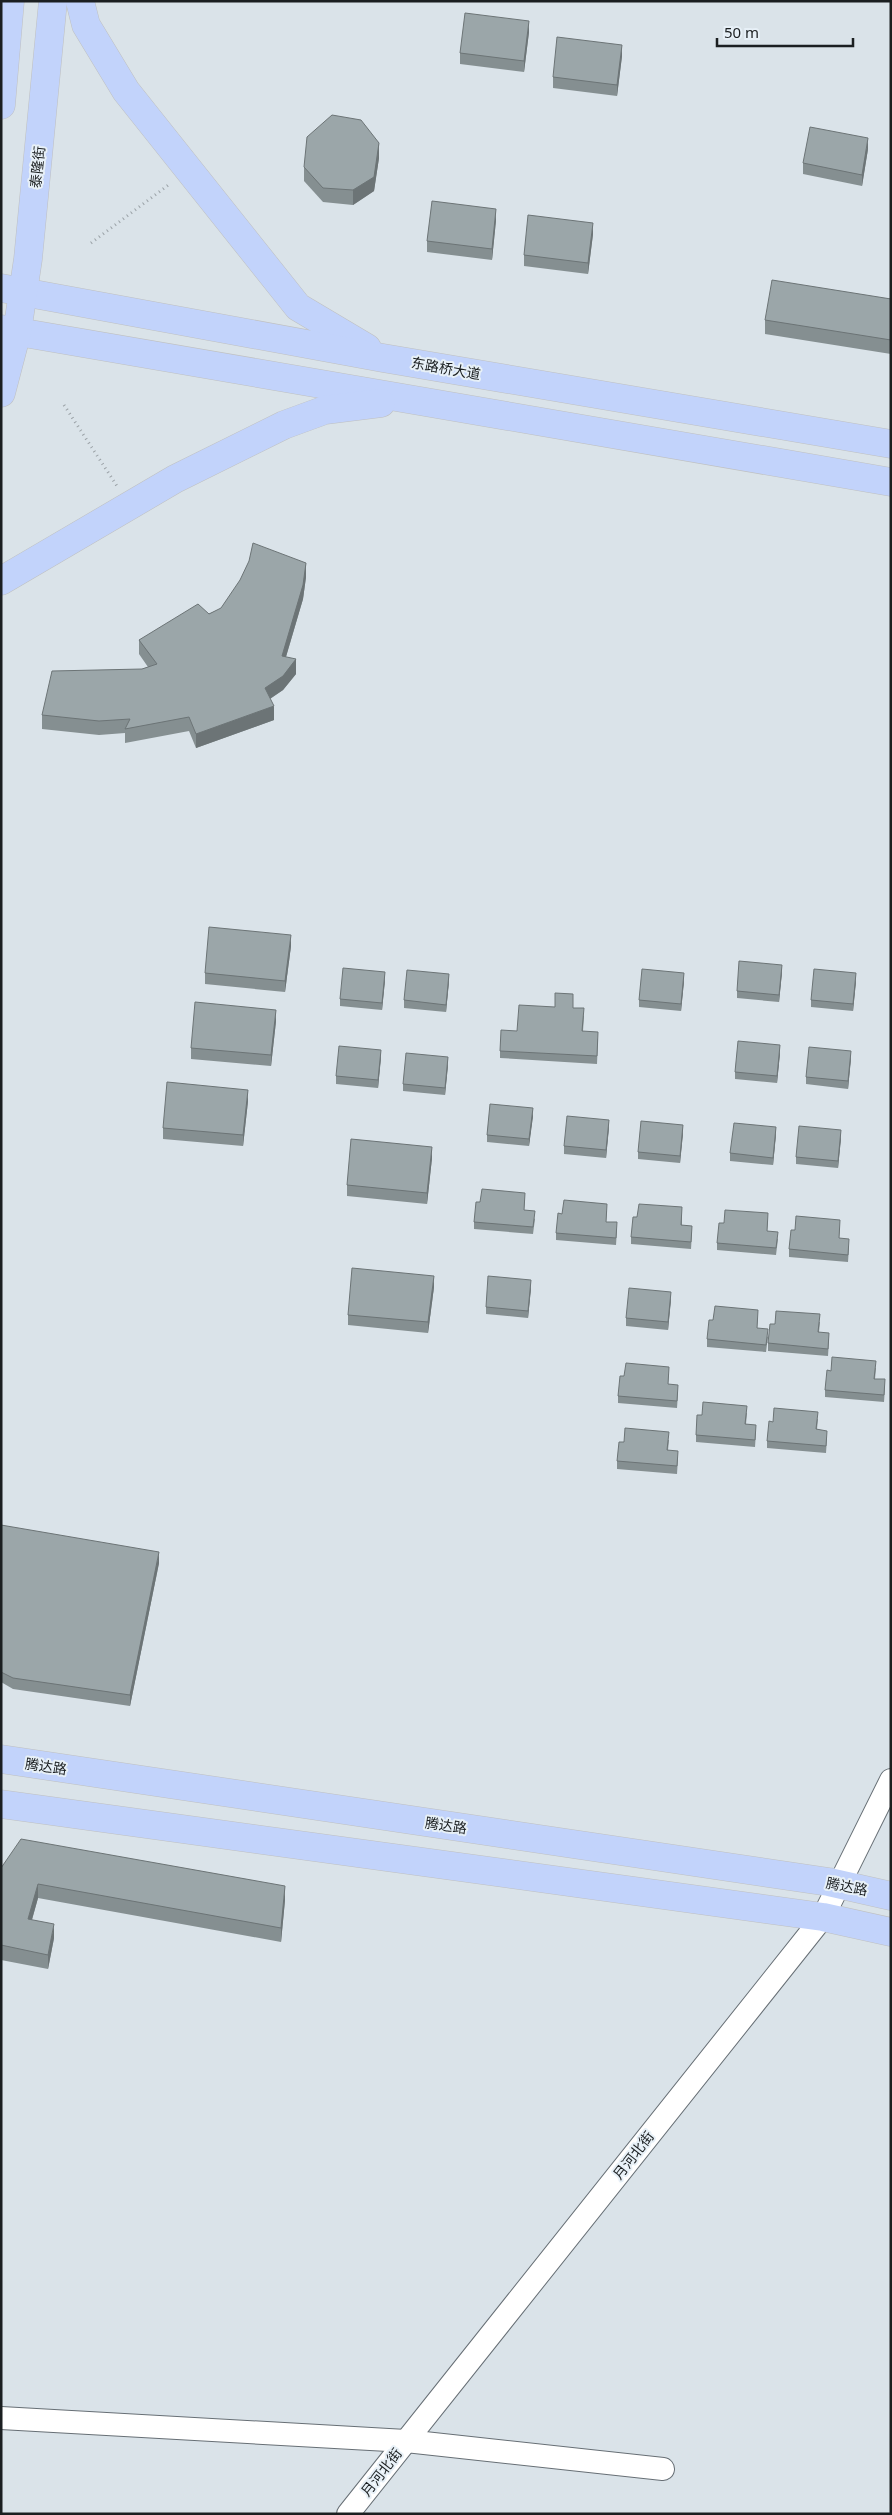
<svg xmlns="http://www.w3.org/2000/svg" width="892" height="2515" font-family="'Noto Sans','Noto Sans SC',sans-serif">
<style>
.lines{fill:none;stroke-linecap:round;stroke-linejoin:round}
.minor-casing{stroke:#676f75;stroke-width:24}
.major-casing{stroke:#bfc0c1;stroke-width:29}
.path{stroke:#9ba2a7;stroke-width:3;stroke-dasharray:1 4;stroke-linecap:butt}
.minor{stroke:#fff;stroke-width:22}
.major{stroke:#c2d3fb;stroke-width:28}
.wall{fill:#858f91}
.shaded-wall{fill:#6c7476}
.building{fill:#9ba6a9;stroke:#6c7476}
.labels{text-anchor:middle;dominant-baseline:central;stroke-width:4;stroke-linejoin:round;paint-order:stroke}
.street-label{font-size:14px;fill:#1b1f21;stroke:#e7f0f7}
</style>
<rect width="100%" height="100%" fill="#dae3e9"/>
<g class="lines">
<defs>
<g id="minor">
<polyline points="1,2418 406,2441 663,2469"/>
<polyline points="348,2514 823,1917 891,1780"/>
</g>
<g id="major">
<polyline points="80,1 86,25 126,91 298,307 367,348"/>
<polyline points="1,105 10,1"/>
<polyline points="1,288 383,358 891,444"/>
<polyline points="1,329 891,482"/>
<polyline points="1,393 17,332 28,259 53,1"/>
<polyline points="1,581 175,479 284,425 325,410 381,403"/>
<polyline points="1,1759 829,1882 891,1896"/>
<polyline points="1,1804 823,1917 891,1932"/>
</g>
</defs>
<use href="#minor" class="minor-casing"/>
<use href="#major" class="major-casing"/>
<g class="path">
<polyline points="91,243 171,183"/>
<polyline points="64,405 117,486"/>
</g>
<use href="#minor" class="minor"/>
<use href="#major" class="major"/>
</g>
<g class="wall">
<polygon points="529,32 524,72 460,64 460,53"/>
<polygon points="622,56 617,96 553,88 553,77"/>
<polygon points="868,149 862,186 803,174 803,163"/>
<polygon points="379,158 374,191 353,205 323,202 304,181 304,167"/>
<polygon points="496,220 492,260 427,252 427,241"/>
<polygon points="593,234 588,274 524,266 524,255"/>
<polygon points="891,299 891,354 765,334 765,320"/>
<polygon points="306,577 303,599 286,657 296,674 283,690 270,699 274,720 196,748 189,731 125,743 125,733 99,735 42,729 42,715 142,669 148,667 139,654 139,640"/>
<polygon points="291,946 285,992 205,984 205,973"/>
<polygon points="782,972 779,1002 737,998 737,991"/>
<polygon points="385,980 382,1010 340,1006 340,999"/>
<polygon points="449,981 446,1012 404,1008 404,1000"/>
<polygon points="684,981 681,1011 639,1007 639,1000"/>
<polygon points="856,981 853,1011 811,1007 811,1000"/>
<polygon points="573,1008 584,1016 583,1031 598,1039 597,1064 500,1058 500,1051 517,1031"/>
<polygon points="276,1021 271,1066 191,1059 191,1048"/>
<polygon points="780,1053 777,1083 735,1079 735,1072"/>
<polygon points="381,1057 378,1088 336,1084 336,1076"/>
<polygon points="851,1058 848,1089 806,1084 806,1077"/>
<polygon points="448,1065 445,1095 403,1091 403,1084"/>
<polygon points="248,1101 243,1146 163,1139 163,1128"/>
<polygon points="533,1116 529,1146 487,1142 487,1135"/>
<polygon points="609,1127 606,1158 564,1154 564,1146"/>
<polygon points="683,1133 680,1163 638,1159 638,1152"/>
<polygon points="776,1134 773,1165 730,1161 730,1153"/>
<polygon points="841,1138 838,1168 796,1164 796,1157"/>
<polygon points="432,1158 427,1204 347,1196 347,1185"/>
<polygon points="525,1200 524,1210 535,1219 533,1234 474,1229 474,1222 480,1202"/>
<polygon points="607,1211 606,1222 617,1230 616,1245 556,1240 556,1233 562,1214"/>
<polygon points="682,1215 682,1225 692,1233 691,1249 631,1244 631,1237"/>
<polygon points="768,1221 767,1231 778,1239 776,1255 717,1250 717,1243 724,1223"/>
<polygon points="840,1228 839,1238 849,1247 848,1262 789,1257 789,1249"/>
<polygon points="434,1287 428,1333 348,1325 348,1315"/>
<polygon points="531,1288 528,1318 486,1314 486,1307"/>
<polygon points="671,1299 668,1330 626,1326 626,1318"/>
<polygon points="758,1318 757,1328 768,1337 766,1352 707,1347 707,1339 713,1320"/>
<polygon points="820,1322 819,1332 829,1340 828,1356 768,1351 768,1343 775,1324"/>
<polygon points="876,1368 875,1379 885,1387 884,1402 825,1397 825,1390 831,1371"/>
<polygon points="669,1374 668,1384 678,1393 677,1408 618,1403 618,1396 624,1376"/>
<polygon points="747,1413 746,1424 756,1432 755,1447 696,1442 696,1435 702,1415"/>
<polygon points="818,1419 817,1429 827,1438 826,1453 767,1448 767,1441 773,1422"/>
<polygon points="669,1440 668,1450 678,1458 677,1474 617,1469 617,1461 624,1442"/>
<polygon points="1,1525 159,1563 130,1706 13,1689 1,1682"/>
<polygon points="1,1868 285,1900 281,1942 38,1898 32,1920 54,1938 48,1969 1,1960"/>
</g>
<g class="shaded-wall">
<polygon points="529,21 529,32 524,72 524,61"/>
<polygon points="622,45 622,56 617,96 617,85"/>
<polygon points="868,138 868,149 862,186 862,175"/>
<polygon points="379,143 379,158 374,191 353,205 353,190"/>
<polygon points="496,209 496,220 492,260 492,249"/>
<polygon points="593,223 593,234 588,274 588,263"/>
<polygon points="306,563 306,577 303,599 282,670 282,656"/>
<polygon points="296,659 296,674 283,690 265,702 265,688"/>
<polygon points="274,706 274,720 196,748 196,734"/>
<polygon points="291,935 291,946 285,992 285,981"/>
<polygon points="782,965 782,972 779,1002 779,995"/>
<polygon points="385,972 385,980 382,1010 382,1003"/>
<polygon points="684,973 684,981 681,1011 681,1004"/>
<polygon points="856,973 856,981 853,1011 853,1004"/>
<polygon points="449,974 449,981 446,1012 446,1005"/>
<polygon points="276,1010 276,1021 271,1066 271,1055"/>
<polygon points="780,1045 780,1053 777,1083 777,1076"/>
<polygon points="381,1050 381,1057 378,1088 378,1080"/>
<polygon points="851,1051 851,1058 848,1089 848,1081"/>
<polygon points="448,1057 448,1065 445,1095 445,1088"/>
<polygon points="248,1090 248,1101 243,1146 243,1135"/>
<polygon points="533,1108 533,1116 529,1146 529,1139"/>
<polygon points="609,1120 609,1127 606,1158 606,1150"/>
<polygon points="683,1125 683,1133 680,1163 680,1156"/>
<polygon points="776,1127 776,1134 773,1165 773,1158"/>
<polygon points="841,1130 841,1138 838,1168 838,1161"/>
<polygon points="432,1147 432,1158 427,1204 427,1193"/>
<polygon points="434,1276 434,1287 428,1333 428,1322"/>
<polygon points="531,1280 531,1288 528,1318 528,1311"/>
<polygon points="671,1292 671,1299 668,1330 668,1322"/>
<polygon points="159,1552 159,1563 130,1706 130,1695"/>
<polygon points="38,1884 38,1898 28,1933 28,1919"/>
<polygon points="285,1886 285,1900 281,1942 281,1928"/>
<polygon points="54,1924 54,1938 48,1969 48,1955"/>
</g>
<g class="building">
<polygon points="465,13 529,21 524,61 460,53"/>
<polygon points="557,37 622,45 617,85 553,77"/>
<polygon points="332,115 361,120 379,143 374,177 353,190 323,188 304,167 307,137"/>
<polygon points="810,127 868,138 862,175 803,163"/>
<polygon points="432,201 496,209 492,249 427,241"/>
<polygon points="528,215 593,223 588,263 524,255"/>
<polygon points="772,280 891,299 891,340 765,320"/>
<polygon points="253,543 306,563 303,585 282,656 296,659 283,676 265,688 274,706 196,734 189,717 125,729 130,719 99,721 42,715 52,671 142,669 157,664 139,640 198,604 209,614 221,608 240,580 249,561"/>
<polygon points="209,927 291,935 285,981 205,973"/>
<polygon points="739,961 782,965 779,995 737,991"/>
<polygon points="343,968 385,972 382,1003 340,999"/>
<polygon points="642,969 684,973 681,1004 639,1000"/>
<polygon points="814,969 856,973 853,1004 811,1000"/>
<polygon points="407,970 449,974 446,1005 404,1000"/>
<polygon points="555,993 573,994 573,1008 584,1008 582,1031 598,1032 597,1056 500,1051 501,1030 517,1031 519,1005 555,1007"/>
<polygon points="195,1002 276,1010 271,1055 191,1048"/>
<polygon points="738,1041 780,1045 777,1076 735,1072"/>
<polygon points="339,1046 381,1050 378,1080 336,1076"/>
<polygon points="809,1047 851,1051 848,1081 806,1077"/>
<polygon points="406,1053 448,1057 445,1088 403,1084"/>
<polygon points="167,1082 248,1090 243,1135 163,1128"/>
<polygon points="490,1104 533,1108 529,1139 487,1135"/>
<polygon points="567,1116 609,1120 606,1150 564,1146"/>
<polygon points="641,1121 683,1125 680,1156 638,1152"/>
<polygon points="734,1123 776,1127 773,1158 730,1153"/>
<polygon points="799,1126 841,1130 838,1161 796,1157"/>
<polygon points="351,1139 432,1147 427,1193 347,1185"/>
<polygon points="482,1189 525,1193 524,1210 535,1211 533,1227 474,1222 476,1202 480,1202"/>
<polygon points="564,1200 607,1204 606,1222 617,1222 616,1238 556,1233 558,1213 562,1214"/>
<polygon points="639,1204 682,1207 681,1225 692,1226 691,1242 631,1237 633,1217 637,1217"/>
<polygon points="725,1210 768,1213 767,1231 778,1232 776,1248 717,1243 719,1223 724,1223"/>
<polygon points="796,1216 840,1220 839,1238 849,1239 848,1255 789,1249 791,1230 795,1230"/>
<polygon points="352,1268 434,1276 428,1322 348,1315"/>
<polygon points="488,1276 531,1280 528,1311 486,1307"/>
<polygon points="629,1288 671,1292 668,1322 626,1318"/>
<polygon points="715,1306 758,1310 757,1328 768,1329 766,1345 707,1339 709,1320 713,1320"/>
<polygon points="776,1311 820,1314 818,1332 829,1333 828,1349 768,1343 770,1324 775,1324"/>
<polygon points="832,1357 876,1361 874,1379 885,1379 884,1395 825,1390 827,1370 831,1371"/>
<polygon points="626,1363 669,1367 668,1384 678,1385 677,1401 618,1396 620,1376 624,1376"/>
<polygon points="703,1402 747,1406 745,1424 756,1425 755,1440 696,1435 697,1415 702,1415"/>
<polygon points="774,1408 818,1412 816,1429 827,1431 826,1446 767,1441 769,1421 773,1422"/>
<polygon points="625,1428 669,1432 667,1450 678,1451 677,1466 617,1461 619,1442 624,1442"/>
<polygon points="1,1525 159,1552 130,1695 13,1678 1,1672"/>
<polygon points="21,1839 285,1886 281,1928 38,1884 28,1919 54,1924 48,1955 1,1945 1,1868"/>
</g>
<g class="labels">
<g class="street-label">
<text transform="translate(37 167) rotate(-84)">泰隆街</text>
<text transform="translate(446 368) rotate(10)">东路桥大道</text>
<text transform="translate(46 1766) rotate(8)">腾达路</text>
<text transform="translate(446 1825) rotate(8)">腾达路</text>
<text transform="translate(847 1886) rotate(11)">腾达路</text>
<text transform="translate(633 2155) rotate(-52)">月河北街</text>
<text transform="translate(381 2472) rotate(-52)">月河北街</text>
</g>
</g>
<rect width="892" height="2515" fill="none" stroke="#1b1f21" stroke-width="5"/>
<path d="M717 38v8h136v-8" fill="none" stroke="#1b1f21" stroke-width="2.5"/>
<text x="724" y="38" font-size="15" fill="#1b1f21" stroke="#e7f0f7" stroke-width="4" paint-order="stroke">50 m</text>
</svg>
